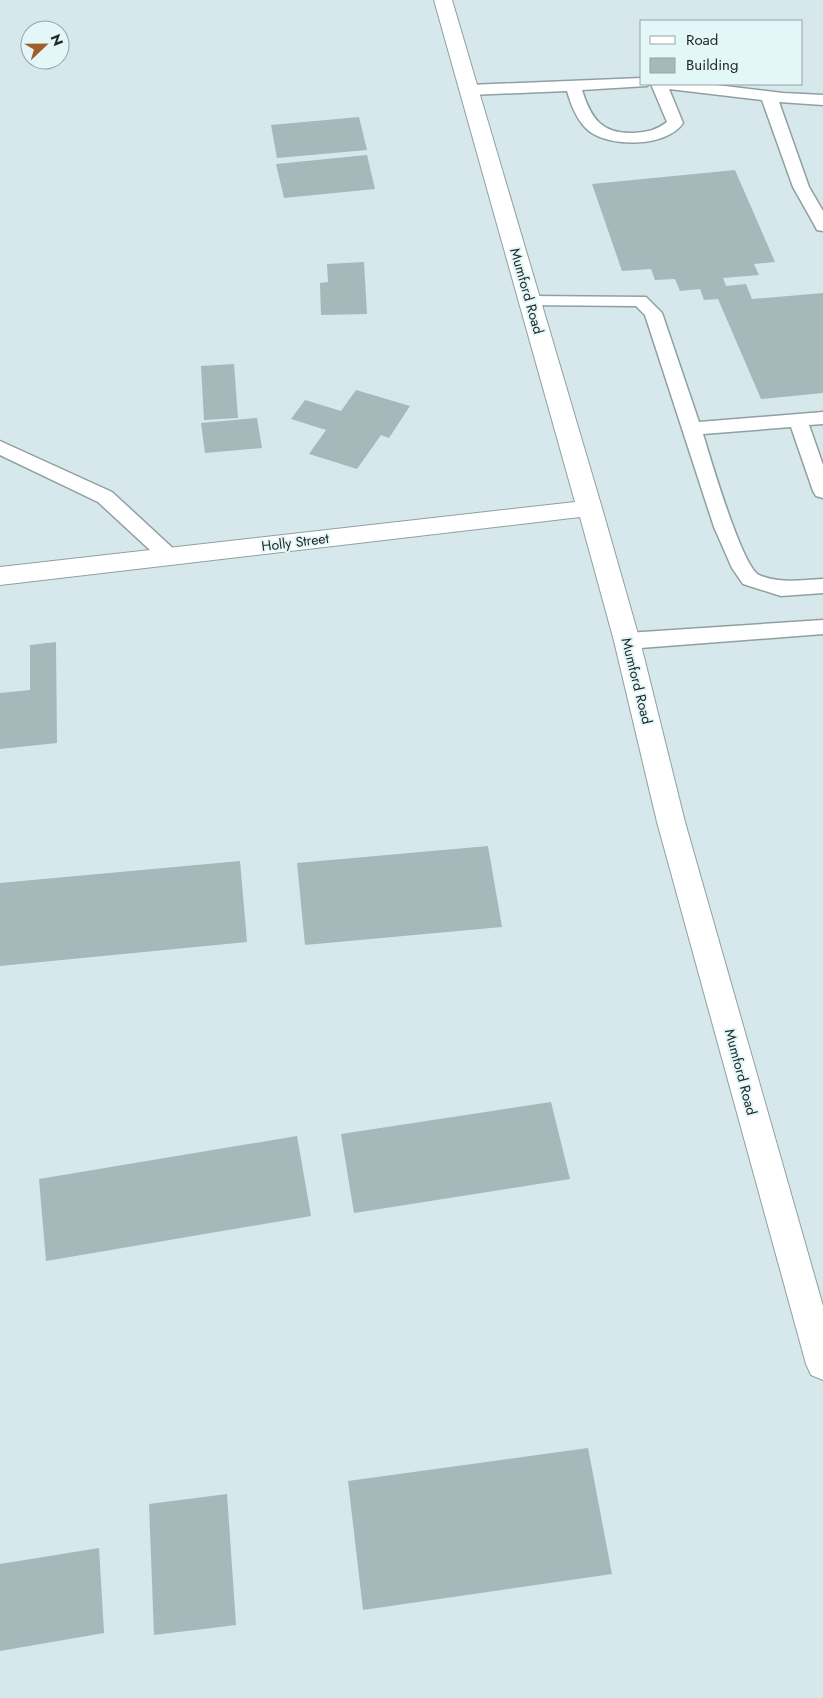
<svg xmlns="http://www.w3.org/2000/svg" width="823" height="1698" font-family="Jost,sans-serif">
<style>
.building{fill:#a7b8bb}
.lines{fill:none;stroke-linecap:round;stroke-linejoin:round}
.lane-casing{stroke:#8fa0a2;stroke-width:3}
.street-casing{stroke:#8fa0a2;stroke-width:2}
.lane{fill:#fff;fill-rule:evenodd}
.street{fill:#fff;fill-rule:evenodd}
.labels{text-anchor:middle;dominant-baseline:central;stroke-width:4;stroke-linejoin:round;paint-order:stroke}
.street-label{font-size:14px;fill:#22292a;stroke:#e3f6f8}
</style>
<rect width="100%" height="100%" fill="#d6e8eb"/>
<g class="building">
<polygon points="359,117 367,150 277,158 271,125"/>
<polygon points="367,155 375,189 284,198 276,164"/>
<polygon points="735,170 775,262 754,264 759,275 723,278 726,286 746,284 752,299 823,293 823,393 761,399 718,299 704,300 700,289 680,291 675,279 655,280 651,269 622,271 592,184"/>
<polygon points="364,262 367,314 321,315 320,283 328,282 327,264"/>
<polygon points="234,364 238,418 204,420 201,366"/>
<polygon points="356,390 410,406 389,438 381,435 357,469 309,454 326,430 291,419 305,400 341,411"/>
<polygon points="257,418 262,448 205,453 201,423"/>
<polygon points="56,642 57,743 0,749 0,693 30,690 30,645"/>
<polygon points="488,846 502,927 305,945 297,863"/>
<polygon points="240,861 247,942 0,966 0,883"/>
<polygon points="551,1102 570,1179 354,1213 341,1134"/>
<polygon points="297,1136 311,1216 46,1261 39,1179"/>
<polygon points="588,1448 612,1574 363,1610 348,1481"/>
<polygon points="227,1494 236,1625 154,1635 149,1504"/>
<polygon points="99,1548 104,1633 0,1651 0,1564"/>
</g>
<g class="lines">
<defs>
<g id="lane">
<path d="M642,78V84H649L647,86L582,90C591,119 602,134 634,133C647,132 657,130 667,122L651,84H708L783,93L823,95V105L779,102L809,187L823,211V231L817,230L815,226L793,187L762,100L669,89L683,123C667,147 611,148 589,131C577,121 571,105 567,91L469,95L464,93L461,90L464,87L469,85Z"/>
<path d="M530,296L646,297L662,313L699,422L823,412V424L809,425L823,465V498L816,496L813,491L791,427L703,434C710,457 742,567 759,575C780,584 801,580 823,579V593L781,596L743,584L732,568L714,527L645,315L636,306L524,305L521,301L524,297Z"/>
<polygon points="0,441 112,492 177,552 180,557 177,562 170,564 163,562 98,502 0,455"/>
<polygon points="823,620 823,634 627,649 620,646 617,641 620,636 627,633"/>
</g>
<polygon id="street" points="434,0 452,0 602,508 640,641 685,822 823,1306 823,1380 811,1375 806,1364 657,822 614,641 580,517 0,585 0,567 575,502"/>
</defs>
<use href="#lane" class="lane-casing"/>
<use href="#street" class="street-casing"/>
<use href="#lane" class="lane"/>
<use href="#street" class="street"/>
</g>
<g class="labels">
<g class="street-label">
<text transform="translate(527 291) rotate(74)">Mumford Road</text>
<text transform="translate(295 542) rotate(-7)">Holly Street</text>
<text transform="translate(637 681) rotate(76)">Mumford Road</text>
<text transform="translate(741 1072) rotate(75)">Mumford Road</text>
</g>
</g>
<rect x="640" y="20" width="162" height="65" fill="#e3f6f8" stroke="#96a4a6"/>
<rect x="650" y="36" width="25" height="8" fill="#ffffff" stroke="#96a4a6"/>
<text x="686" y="45" font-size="15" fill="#22292a">Road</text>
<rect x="650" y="58" width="25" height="15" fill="#a7b8bb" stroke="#96a4a6"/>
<text x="686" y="70" font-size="15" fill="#22292a">Building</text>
<g transform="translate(45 45) rotate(68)"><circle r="24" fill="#e3f6f8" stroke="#96a4a6"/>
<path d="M0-4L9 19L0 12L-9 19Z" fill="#a05f2a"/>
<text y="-8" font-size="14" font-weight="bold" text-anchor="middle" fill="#22292a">N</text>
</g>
</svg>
